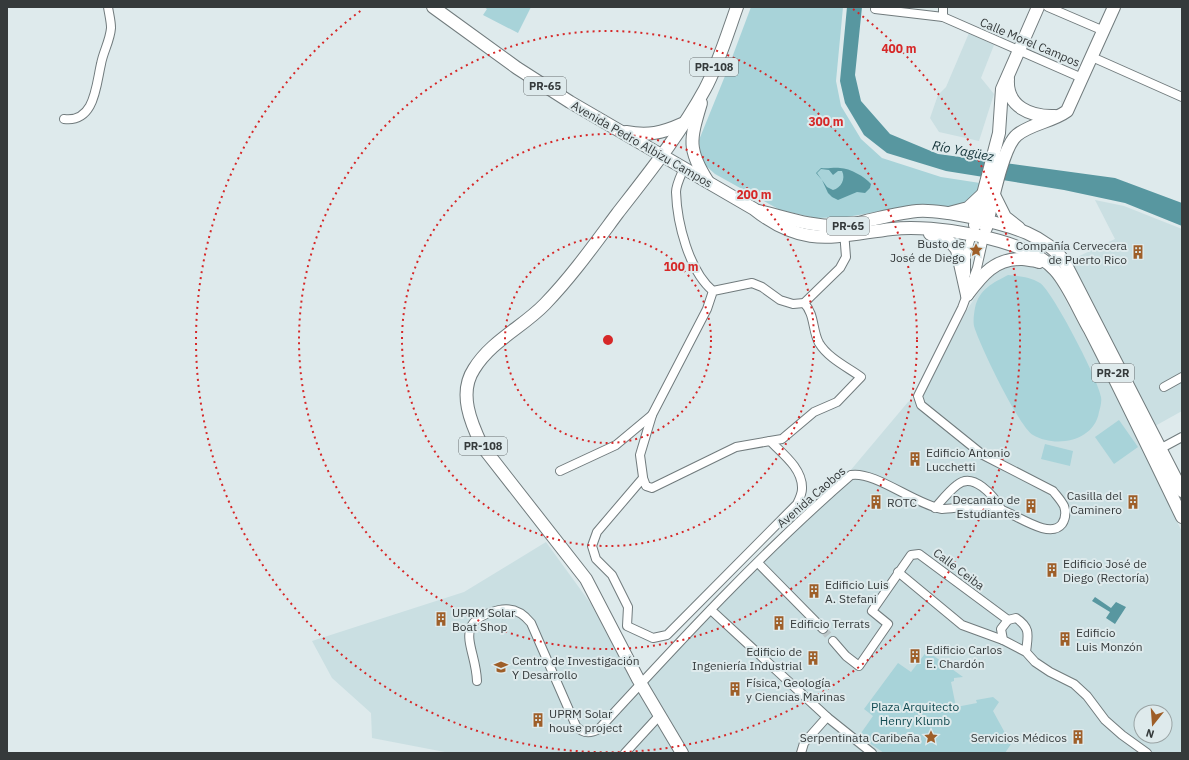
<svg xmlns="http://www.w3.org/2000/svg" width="1189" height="760" font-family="'IBM Plex Sans',sans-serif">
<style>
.built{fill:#cadfe2;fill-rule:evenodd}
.green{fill:#a8d3d9}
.water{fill:#5897a0;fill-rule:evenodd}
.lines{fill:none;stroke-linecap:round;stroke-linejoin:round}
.minor-tunnel{stroke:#bcc7c9;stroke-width:8;stroke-dasharray:8 4;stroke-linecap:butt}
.minor-casing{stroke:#717b7d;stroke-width:10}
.primary-casing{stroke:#717b7d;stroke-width:14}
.minor{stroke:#fff;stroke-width:8}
.primary{stroke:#fff;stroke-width:12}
.ring{fill:none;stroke:#d62828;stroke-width:2;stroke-dasharray:2 4}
.labels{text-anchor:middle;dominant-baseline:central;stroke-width:4;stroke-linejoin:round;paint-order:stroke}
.shield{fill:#deeaec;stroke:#686f70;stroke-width:1}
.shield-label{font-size:11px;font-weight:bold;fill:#353a3b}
.street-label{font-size:12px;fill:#353a3b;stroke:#deeaec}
.poi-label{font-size:12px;fill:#353a3b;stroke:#deeaec;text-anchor:start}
.park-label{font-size:12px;fill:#124b52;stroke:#deeaec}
.water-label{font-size:13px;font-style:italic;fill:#123237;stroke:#deeaec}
.centre{fill:#d62828;stroke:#deeaec;stroke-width:2}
.ring-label{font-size:12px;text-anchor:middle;font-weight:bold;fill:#d62828;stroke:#deeaec;stroke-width:4;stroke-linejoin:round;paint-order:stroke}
</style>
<rect width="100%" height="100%" fill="#deeaec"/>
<g class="built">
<polygon points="969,33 994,45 981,78 994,94 979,141 939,132 930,118 938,95 946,87"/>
<polygon points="1095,200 1124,206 1182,229 1182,411 1155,426 1069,261 1115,239"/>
<path d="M1032,264L1051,273L1117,395L1182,532V753H450L372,738L371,713L332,678L312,641L464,592L546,542L591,604L630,678L638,679L644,676L709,608L850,471L908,402L923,395L967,310L988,277L1012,265ZM1141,712H1165V736H1141Z"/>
</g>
<g class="green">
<polygon points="484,7 531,7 518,33 483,15 487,9"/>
<polygon points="751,7 843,7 836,81 841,106 861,139 882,158 941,177 980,183 974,198 961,206 904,207 847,217 816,218 780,210 715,174 705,165 700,154 699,140 727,71"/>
<path d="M1008,275C1019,276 1030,277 1040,283C1053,292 1099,381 1101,397C1102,402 1100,408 1099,412C1094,442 1055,448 1033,435C1019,427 979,344 974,326C973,321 974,313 975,308C979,289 993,283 1008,275Z"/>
<polygon points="1119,420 1138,447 1114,464 1095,437"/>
<polygon points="1045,444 1073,451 1070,466 1041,459"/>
<polygon points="927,651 963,677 954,678 954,681 951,682 956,707 977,703 976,700 993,697 999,702 993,711 1011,744 1005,753 884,753 859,736 873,716 864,709 898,663 911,672"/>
</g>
<g class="water">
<polygon points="847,7 862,7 855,75 861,101 890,134 938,154 1115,178 1182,203 1182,226 1125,203 1064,190 946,171 887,153 864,135 845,103 840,81"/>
<path d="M821,168C828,169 834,167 840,168C850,168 865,177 871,184L870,188L865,193L857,192L838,200L832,197L828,193L822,180L816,173ZM821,169L829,170L833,175L838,171H842C846,179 841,188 833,190L827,187L817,173Z"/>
<polygon points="1095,597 1111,608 1116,602 1126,607 1115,624 1106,618 1110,612 1092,601"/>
</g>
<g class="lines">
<polyline class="minor-tunnel" points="823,629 833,641"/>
<defs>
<g id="minor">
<polyline points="1048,7 1104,31"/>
<polyline points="875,9 943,17 1082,78"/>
<polyline points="943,17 943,7"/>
<polyline points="1092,57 1182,97"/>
<path d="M64,119C95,123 96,85 101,64C103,52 110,41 111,28C111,21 109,14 108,7"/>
<path d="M684,168C681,175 676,185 676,192C677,223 689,271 713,291"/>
<polyline points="966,274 966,255 972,234"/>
<polyline points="1164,387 1182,377"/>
<path d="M770,441L782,439L814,412L837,402L861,377C847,367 828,358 819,343C812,330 815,314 804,303"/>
<polyline points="1156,451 1182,437"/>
<polyline points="560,471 616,445 652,415 707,309 713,291 752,283 762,287 780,300 793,304 804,303 840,268 846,257 844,231"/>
<path d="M643,478L597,532L592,546L596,559L612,575L628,607L627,626L653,638L667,635L797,504C799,500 802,494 802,489C803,469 783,454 770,441L736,447L652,488L646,486L643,478V477L640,455L652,415"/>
<path d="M935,508C942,500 949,491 957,485C973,471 994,496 1001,509"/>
<polyline points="758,563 823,629"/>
<polyline points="898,572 962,625 1003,640"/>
<polyline points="711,610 827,717 872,753"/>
<polyline points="833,641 846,656 859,666 888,624 872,611 911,555 919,554 1008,620"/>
<path d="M1026,652C1028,635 1031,628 1016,618L1008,620L1001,629L1003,640L1026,652L1035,662L1050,672L1074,684L1087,696L1105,720L1122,735L1147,753"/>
<path d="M477,681C476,647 450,622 499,610C512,607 523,613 531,623L576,726C583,734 590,734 599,729C680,641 761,553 851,475C875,471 914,504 942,509C958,508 976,505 992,507C1009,508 1048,542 1062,524C1066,518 1066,512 1064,506C1061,500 1057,496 1053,491L983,455L921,405L918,396L962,308L977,268L984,237"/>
<polyline points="625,753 659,716"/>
<polyline points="801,753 804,743 827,717"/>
</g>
<g id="primary">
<path d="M433,7L517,68L570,102L754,209C804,249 834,236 892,229C933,224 1026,238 1055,270C1068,284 1080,313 1090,330C1122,392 1152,455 1182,517"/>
<path d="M1008,79C1006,107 1031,117 1055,116"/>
<path d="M701,103C690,140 687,149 708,182"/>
<path d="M626,132C648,136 662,133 682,124"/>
<polyline points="994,195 1005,217 1019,228"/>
<path d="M759,211C788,218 811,227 842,226C850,226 858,223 866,221C883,217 899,213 917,211C942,209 1003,223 1027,233C1041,239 1057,250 1065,263L1182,491"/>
<polyline points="949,213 968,208 984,193"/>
<polyline points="975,225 999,133 1002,89 1038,7"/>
<path d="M986,228C991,208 1002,147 1017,135C1032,123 1052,122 1067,111L1114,7"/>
<path d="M930,234C940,237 951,240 957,250L967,295"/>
<path d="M967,295C982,275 995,258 1023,259C1029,260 1034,260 1039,262"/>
<path d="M682,753L638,679L586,579L482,446C471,423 458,393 474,369C491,341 523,327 545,304C572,276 594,245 617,214C648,174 681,133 705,89C718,65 728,32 737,7"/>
</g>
</defs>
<use href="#minor" class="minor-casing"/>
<use href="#primary" class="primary-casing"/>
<use href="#minor" class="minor"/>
<use href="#primary" class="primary"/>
</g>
<g class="ring">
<circle cx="608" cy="340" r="103"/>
<circle cx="608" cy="340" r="206"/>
<circle cx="608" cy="340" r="309"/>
<path d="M853 9A412 412 0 1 1 363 9"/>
</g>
<defs>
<symbol id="sight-bare" viewBox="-9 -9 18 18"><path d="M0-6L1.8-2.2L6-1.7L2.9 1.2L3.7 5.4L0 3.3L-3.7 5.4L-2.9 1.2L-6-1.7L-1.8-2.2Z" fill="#9e5e28" stroke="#deeaec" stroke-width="2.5" paint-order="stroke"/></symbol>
<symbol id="building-bare" viewBox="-9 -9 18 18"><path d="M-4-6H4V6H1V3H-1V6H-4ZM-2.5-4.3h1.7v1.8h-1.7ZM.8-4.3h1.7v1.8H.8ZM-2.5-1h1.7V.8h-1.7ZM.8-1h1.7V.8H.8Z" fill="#9e5e28" stroke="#deeaec" stroke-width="2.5" paint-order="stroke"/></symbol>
<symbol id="university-bare" viewBox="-9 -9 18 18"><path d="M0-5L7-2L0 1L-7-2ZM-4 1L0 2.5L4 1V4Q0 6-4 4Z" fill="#9e5e28" stroke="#deeaec" stroke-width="2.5" paint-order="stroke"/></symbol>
</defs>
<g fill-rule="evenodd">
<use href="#sight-bare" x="966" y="240" width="20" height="20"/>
<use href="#building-bare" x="1128" y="242" width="20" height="20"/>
<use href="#building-bare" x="905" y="449" width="20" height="20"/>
<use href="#building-bare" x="866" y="492" width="20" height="20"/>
<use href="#building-bare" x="1123" y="492" width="20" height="20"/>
<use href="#building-bare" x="1021" y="496" width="20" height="20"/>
<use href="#building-bare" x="1042" y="560" width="20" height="20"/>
<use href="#building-bare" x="804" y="581" width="20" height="20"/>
<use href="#building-bare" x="431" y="609" width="20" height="20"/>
<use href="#building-bare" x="769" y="613" width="20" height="20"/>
<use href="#building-bare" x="1055" y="629" width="20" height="20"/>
<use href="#building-bare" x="905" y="646" width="20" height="20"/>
<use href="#building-bare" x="803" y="648" width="20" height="20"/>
<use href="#university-bare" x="491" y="657" width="20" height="20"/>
<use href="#building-bare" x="725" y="679" width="20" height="20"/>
<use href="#building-bare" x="528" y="710" width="20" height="20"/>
<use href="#sight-bare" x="921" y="727" width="20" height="20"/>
<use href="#building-bare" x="1068" y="727" width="20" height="20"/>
</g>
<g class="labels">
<g class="shield">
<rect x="690" y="58" width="48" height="18" rx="3"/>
<rect x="524" y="77" width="42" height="18" rx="3"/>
<rect x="827" y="217" width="42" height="18" rx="3"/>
<rect x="1092" y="364" width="42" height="18" rx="3"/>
<rect x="459" y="437" width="48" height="18" rx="3"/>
</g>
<g class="shield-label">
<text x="714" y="67">PR-108</text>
<text x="545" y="86">PR-65</text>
<text x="848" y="226">PR-65</text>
<text x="1113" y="373">PR-2R</text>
<text x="483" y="446">PR-108</text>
</g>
<g class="street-label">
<text transform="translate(1030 42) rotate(23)">Calle Morel Campos</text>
<text transform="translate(642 144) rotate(30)">Avenida Pedro Albizu Campos</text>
<text transform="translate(811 497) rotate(-41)">Avenida Caobos</text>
<text transform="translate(959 569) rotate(37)">Calle Ceiba</text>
</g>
<g class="poi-label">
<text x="965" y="243" text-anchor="end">Busto de<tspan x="965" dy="14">José de Diego</tspan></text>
<text x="1127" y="245" text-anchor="end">Compañía Cervecera<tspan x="1127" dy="14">de Puerto Rico</tspan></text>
<text x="926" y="452">Edificio Antonio<tspan x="926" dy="14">Lucchetti</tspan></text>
<text x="1122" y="495" text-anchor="end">Casilla del<tspan x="1122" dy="14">Caminero</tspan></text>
<text x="1020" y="499" text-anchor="end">Decanato de<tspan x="1020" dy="14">Estudiantes</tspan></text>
<text x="887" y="502">ROTC</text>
<text x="1063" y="563">Edificio José de<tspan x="1063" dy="14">Diego (Rectoría)</tspan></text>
<text x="825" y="584">Edificio Luis<tspan x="825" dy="14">A. Stefani</tspan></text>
<text x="452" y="612">UPRM Solar<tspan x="452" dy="14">Boat Shop</tspan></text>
<text x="790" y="623">Edificio Terrats</text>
<text x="1076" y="632">Edificio<tspan x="1076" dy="14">Luis Monzón</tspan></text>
<text x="926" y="649">Edificio Carlos<tspan x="926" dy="14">E. Chardón</tspan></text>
<text x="802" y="651" text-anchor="end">Edificio de<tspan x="802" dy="14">Ingeniería Industrial</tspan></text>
<text x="512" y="660">Centro de Investigación<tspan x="512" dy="14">Y Desarrollo</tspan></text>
<text x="746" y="682">Física, Geología<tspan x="746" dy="14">y Ciencias Marinas</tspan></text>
<text x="549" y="713">UPRM Solar<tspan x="549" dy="14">house project</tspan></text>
<text x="920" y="737" text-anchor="end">Serpentinata Caribeña</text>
<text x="1067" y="737" text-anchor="end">Servicios Médicos</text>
</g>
<g class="park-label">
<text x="915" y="706">Plaza Arquitecto<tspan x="915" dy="14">Henry Klumb</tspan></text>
</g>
<g class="water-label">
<text transform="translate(963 151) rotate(11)">Río Yagüez</text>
</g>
</g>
<circle cx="608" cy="340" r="6" class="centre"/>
<g class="ring-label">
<text x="899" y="53">400 m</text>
<text x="826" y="126">300 m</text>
<text x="754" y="199">200 m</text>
<text x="681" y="271">100 m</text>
</g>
<rect width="1189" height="760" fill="none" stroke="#353a3b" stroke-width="16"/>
<g transform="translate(1153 724) rotate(197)"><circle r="19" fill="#deeaec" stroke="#9aa4a5"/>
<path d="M0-3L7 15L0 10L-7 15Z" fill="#9e5e28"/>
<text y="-6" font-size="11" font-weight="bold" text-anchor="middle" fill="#353a3b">N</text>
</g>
</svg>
